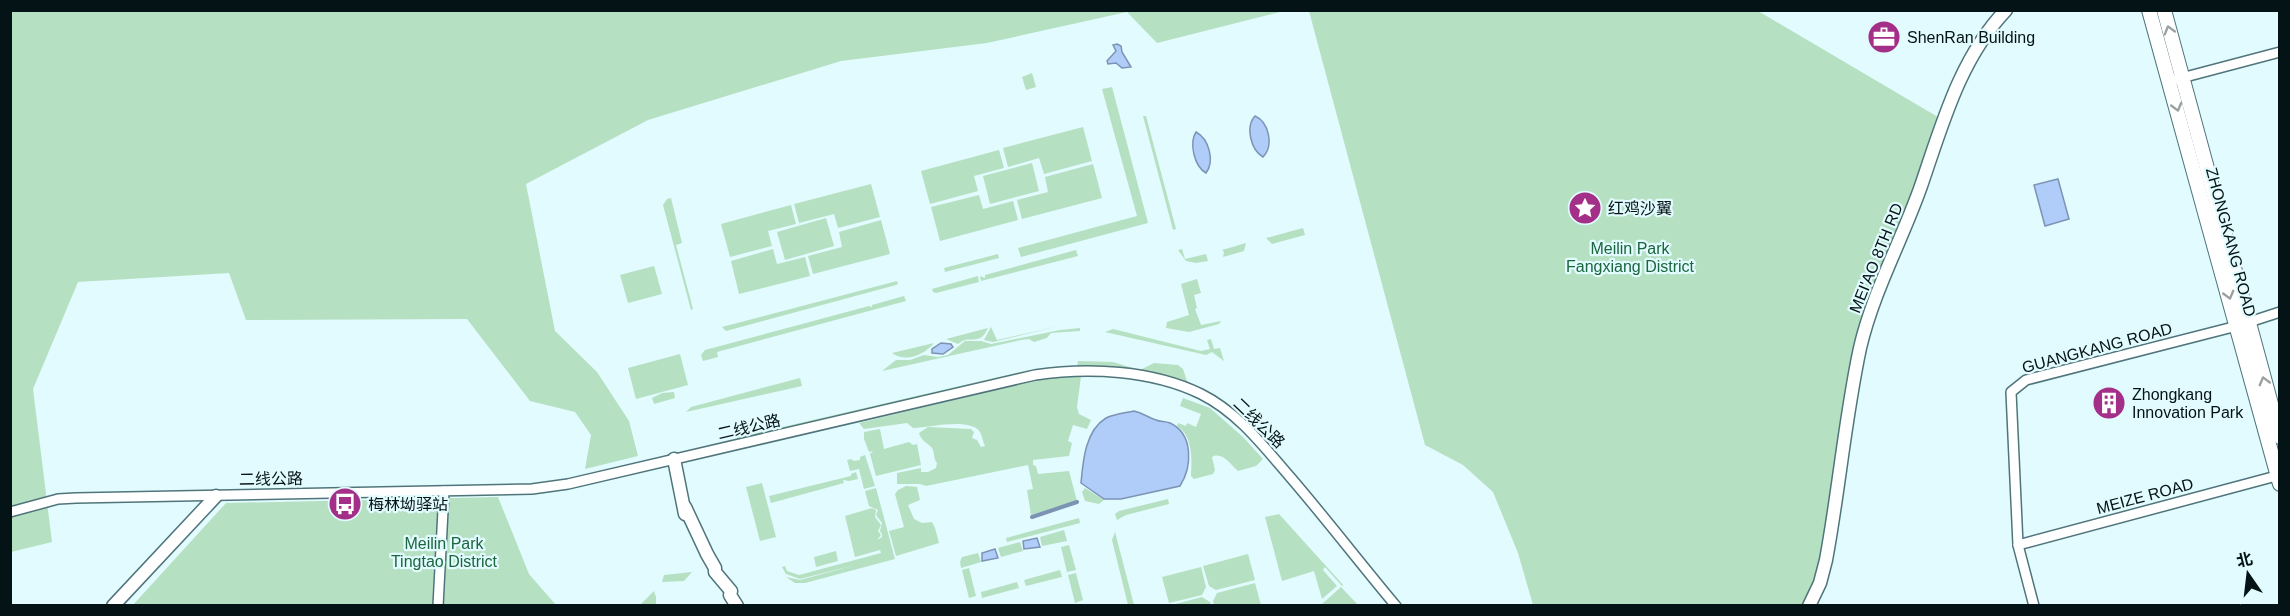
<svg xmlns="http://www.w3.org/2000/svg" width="2290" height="616" font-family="Arial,'Noto Sans SC',sans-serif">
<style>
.green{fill:#b6e0c2}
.water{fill:#b0ccf8;stroke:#7c94b4;stroke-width:1.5}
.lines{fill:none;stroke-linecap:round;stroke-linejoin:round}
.stream{stroke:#7c94b4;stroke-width:4}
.minor-casing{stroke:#4f757b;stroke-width:12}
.tertiary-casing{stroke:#4f757b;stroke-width:15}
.secondary-casing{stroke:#4f757b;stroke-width:16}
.minor{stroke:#fff;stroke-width:9}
.tertiary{stroke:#fff;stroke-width:12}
.secondary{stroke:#fff;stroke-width:14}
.oneway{stroke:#9ba1a1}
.labels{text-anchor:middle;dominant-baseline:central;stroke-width:4.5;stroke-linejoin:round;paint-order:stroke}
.poi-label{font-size:16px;fill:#041315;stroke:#e2fbfe;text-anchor:start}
.street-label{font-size:16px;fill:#041315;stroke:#e2fbfe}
.park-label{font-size:16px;fill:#1b663d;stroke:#e2fbfe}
</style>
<rect width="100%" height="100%" fill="#e2fbfe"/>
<g class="green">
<polygon points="10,11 1284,11 1157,43 1127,12 987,43 841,61 648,120 526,184 555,331 597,372 629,421 638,456 585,469 591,435 575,412 530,401 467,319 246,320 229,273 78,282 33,389 52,542 11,552"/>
<polygon points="1309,11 1758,11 1943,120 1874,302 1834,518 1809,605 1533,605 1518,553 1493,492 1463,465 1425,445"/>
<polygon points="1032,73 1036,87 1026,90 1022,77"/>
<polygon points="1112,87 1148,223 1021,257 1018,248 1137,216 1102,89"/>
<polygon points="1143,116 1146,116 1176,229 1173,230"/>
<polygon points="1083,127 1092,161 1044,174 1039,158 1008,167 1003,148"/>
<polygon points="999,150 1004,168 974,176 978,191 930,204 921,171"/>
<polygon points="1032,163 1039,191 990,204 983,176"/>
<polygon points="1093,164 1102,198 1022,219 1017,200 1048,192 1045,177"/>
<polygon points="871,184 880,217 838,228 834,214 799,223 794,204"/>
<polygon points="979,195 983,209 1013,201 1018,220 940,241 931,207"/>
<polygon points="671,198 682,243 676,245 693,309 691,310 663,205 667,199"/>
<polygon points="791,205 796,224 768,231 772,246 730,257 721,224"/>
<polygon points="826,218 834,246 785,260 777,232"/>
<polygon points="881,220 890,254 813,274 808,256 842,247 839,232"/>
<polygon points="1303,228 1305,235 1272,244 1266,238"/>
<polygon points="1246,243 1244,251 1223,257 1224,252 1222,250"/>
<polygon points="773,249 777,264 805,257 810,276 739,294 731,261"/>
<polygon points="1182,249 1185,259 1206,254 1208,261 1196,263 1186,261 1178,250"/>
<polygon points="1076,250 1078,256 981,281 980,276 985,278 985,275"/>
<polygon points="998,254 999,258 945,272 944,268"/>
<polygon points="654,266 662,294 628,303 620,275"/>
<polygon points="978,276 979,282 936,293 933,292 932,289"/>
<polygon points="1197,279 1201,293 1194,295 1197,308 1195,309 1201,325 1221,321 1219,324 1189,332 1166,328 1167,322 1189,315 1181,284"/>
<polygon points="897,281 898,284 896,285 726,331 722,327"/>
<polygon points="904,296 906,301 717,352 718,357 703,361 701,355 705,350 869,306 872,307 872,305"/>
<polygon points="1059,326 993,342 984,340 991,327 997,340"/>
<path d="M988,328C979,348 970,333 958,344L946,339Z"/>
<polygon points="1080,328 1080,331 1051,333 1047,338 1034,342 1029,339 1021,340 882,371 896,360 910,360 924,355 938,357 948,355 965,341 981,341 991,344 1060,330"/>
<polygon points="1113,329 1201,351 1210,349 1207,340 1211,339 1214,349 1220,348 1224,361 1212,352 1206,355 1105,332"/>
<path d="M934,343C924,355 906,363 892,353Z"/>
<polygon points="680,354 688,385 636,399 628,368"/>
<polygon points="1078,361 1113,362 1140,370 1154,363 1178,365 1183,369 1187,381 1190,383 1188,385 1077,367"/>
<polygon points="1050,369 1050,370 735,442 735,438 1029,370"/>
<path d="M1062,374L1081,376L1077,407L1079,414L1091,420L1087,429L1073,425L1068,441L1072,443L1069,456L1033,460V465L1036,466L1038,474L1069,471L1077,501L1031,515L1027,490L1033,489L1028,465L926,486L920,484H897V473L921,468V472H928L936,468L937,463C933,458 935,453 932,448C928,443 921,441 919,433L928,427L971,429L974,432L972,438L977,440L981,447L985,446C983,442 982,436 980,432C970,417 928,428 913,428L907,423L864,429L859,423Z"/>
<polygon points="800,378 802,386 686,412 691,407"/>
<polygon points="674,392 675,398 654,404 652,398 662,393"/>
<path d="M1183,398L1210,408L1243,437L1263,459L1256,466L1238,471C1230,464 1222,451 1212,457L1215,470L1213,474L1194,479L1191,476C1192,459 1193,436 1177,426L1178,423L1186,426L1187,423L1196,427L1201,414L1180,406Z"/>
<polygon points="880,429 884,449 909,442 913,445 917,444 921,465 876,476 870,454 873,451 869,452 864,439 864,432"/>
<polygon points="865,455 875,486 864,489 859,469 850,471 847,460 852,459 853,461 860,460 860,457"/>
<polygon points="856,472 858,479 849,481 843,480 844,483 771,503 769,496 851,476 851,474"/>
<polygon points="762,483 776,537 760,541 746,487"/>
<polygon points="906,486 917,487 920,500 908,505 914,519 922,523 932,522 935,528 939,543 896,556 889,531 904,527 895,494 898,490"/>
<polygon points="876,488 895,559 805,583 795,583 786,577 800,580 855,565 800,579 786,574 782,567 785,566 787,571 799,575 881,553 880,550 855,557 845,516 872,508 876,510 875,517 881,525 878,531 881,535 877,540 882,537 882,534 880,531 882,523 876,515 878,510 869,506 865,491"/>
<polygon points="1085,488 1104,500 1099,504 1085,501 1082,492"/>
<polygon points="498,497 529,574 556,605 132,606 226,503"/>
<polygon points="1168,499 1169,504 1126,515 1117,520 1115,514 1119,511"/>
<polygon points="1279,514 1336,577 1343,585 1342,586 1325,567 1323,570 1337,586 1322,599 1314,571 1282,581 1265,517"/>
<polygon points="1079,518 1080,523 1007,542 1006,538"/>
<polygon points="1064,530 1067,541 1042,546 1040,537"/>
<polygon points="1115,532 1134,605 1128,605 1112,540"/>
<polygon points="1020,542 1023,551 1001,557 998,548"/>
<polygon points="1069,545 1076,570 1067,572 1061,547"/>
<polygon points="836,551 838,561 816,567 814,557"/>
<polygon points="978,553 981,562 961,568 960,562 962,557"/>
<polygon points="1248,554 1255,580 1216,590 1209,586 1203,566"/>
<polygon points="1201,567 1206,587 1202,595 1169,603 1162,577"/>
<polygon points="969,568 976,596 969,598 962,570"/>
<polygon points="1060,570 1062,577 1026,586 1024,580"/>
<polygon points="692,572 684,581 662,582 664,575"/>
<polygon points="1076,573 1083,600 1075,603 1068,575"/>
<polygon points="1017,582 1019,588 982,598 981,592"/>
<polygon points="1255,583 1261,605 1214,605 1213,601 1217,593"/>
<polygon points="1341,587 1358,605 1323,605 1322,604"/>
<polygon points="654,591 656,597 656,605 640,605"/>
<polygon points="1202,597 1210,602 1211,605 1172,605"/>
</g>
<g class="water">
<polygon points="1117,44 1121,46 1122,52 1131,67 1122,68 1116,63 1108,64 1107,61 1116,51 1113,45"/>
<path d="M1255,116C1269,122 1274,146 1263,157C1251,150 1245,127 1255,116Z"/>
<path d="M1196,132C1209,139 1215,161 1206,173C1194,166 1189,143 1196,132Z"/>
<polygon points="2058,179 2069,219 2045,226 2034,185"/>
<polygon points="941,343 951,344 953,347 943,354 932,353 932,349"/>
<path d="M1134,411C1143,413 1147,417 1156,420C1160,422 1165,421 1170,423C1194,434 1192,467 1180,486L1121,499H1104L1081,483C1083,461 1085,431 1106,418C1114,414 1125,413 1134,411Z"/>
<polygon points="1037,538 1040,547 1024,549 1023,541"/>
<polygon points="995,549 998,558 982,561 982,553"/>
</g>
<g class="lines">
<polyline class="stream" points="1032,517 1077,502"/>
<defs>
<g id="minor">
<polyline points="2170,81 2280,52"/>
<path d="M10,512L58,499L76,498L532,489L568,484L1035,375C1088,367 1152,370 1201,394C1239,413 1264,447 1291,478C1327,520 1360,563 1396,606"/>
<polyline points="2018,545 2280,475"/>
<polyline points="438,606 444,491"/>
<polyline points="2034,606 2018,545 2011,392 2026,380 2237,326 2280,312"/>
</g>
<g id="tertiary">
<polyline points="674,459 685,514"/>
<polyline points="685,507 707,554 715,568 715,572 731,591 730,595 737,606"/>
<polyline points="113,606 216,496"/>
<path d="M1809,606L1820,583L1826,560C1839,490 1845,418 1860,348C1873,292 1902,240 1921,186C1942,125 1960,58 2006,10"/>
</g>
<g id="secondary">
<polyline points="2149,10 2280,484"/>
<polyline points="2164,10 2280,437"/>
</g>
</defs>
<use href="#minor" class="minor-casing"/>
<use href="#tertiary" class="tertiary-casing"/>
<use href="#secondary" class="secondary-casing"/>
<use href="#minor" class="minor"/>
<use href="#tertiary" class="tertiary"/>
<use href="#secondary" class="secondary"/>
</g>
<defs><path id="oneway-chevron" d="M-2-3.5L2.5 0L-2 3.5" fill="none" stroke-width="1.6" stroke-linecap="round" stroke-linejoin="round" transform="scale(1.5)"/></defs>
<g class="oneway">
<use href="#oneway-chevron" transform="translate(2169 30) rotate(-106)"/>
<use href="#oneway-chevron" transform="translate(2177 107) rotate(75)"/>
<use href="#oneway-chevron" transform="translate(2229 295) rotate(75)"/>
<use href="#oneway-chevron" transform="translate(2264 381) rotate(-105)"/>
</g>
<defs>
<symbol id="office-disc" viewBox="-11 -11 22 22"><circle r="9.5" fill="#a42f88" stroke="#e2fbfe"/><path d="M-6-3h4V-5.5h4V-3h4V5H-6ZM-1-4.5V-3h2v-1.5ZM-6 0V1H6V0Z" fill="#fff"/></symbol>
<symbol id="sight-disc" viewBox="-11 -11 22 22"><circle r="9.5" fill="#a42f88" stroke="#e2fbfe"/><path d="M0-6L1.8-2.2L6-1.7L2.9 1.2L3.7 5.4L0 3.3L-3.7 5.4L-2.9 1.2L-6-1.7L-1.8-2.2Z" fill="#fff"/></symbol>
<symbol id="building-disc" viewBox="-11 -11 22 22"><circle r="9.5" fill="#a42f88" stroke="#e2fbfe"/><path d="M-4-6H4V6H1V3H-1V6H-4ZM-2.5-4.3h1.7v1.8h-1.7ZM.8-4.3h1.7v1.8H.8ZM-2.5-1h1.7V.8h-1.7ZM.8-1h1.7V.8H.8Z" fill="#fff"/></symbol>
<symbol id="bus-disc" viewBox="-11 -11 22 22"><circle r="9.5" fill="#a42f88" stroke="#e2fbfe"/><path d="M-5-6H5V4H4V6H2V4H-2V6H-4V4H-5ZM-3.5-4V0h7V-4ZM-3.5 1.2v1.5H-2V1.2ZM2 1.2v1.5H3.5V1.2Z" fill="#fff"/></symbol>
</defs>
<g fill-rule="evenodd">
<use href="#office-disc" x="1865" y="18" width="38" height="38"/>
<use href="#sight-disc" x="1566" y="189" width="38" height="38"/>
<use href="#building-disc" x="2090" y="384" width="38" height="38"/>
<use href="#bus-disc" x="326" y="485" width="38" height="38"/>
</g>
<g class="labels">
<g class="poi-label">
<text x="1907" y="37">ShenRan Building</text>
<text x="1608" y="208">红鸡沙翼</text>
<text x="2132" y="394">Zhongkang<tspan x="2132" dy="18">Innovation Park</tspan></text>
<text x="368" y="504">梅林坳驿站</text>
</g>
<g class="street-label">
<text transform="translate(2231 242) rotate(75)">ZHONGKANG ROAD</text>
<text transform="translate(1876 258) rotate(-68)">MEI'AO 8TH RD</text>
<text transform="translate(2097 348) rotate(-15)">GUANGKANG ROAD</text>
<text transform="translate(1259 423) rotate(44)">二线公路</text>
<text transform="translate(749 427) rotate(-13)">二线公路</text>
<text transform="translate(271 479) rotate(-1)">二线公路</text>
<text transform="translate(2145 496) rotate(-15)">MEIZE ROAD</text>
</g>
<g class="park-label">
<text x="1630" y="248">Meilin Park<tspan x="1630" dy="18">Fangxiang District</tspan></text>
<text x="444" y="543">Meilin Park<tspan x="444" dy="18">Tingtao District</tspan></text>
</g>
</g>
<rect width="2290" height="616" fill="none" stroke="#041315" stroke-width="24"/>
<g transform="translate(2248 574) rotate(346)" stroke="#e2fbfe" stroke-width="4.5" paint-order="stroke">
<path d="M0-4.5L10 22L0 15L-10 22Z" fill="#041315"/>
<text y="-9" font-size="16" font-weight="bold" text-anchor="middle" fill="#041315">北</text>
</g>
</svg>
